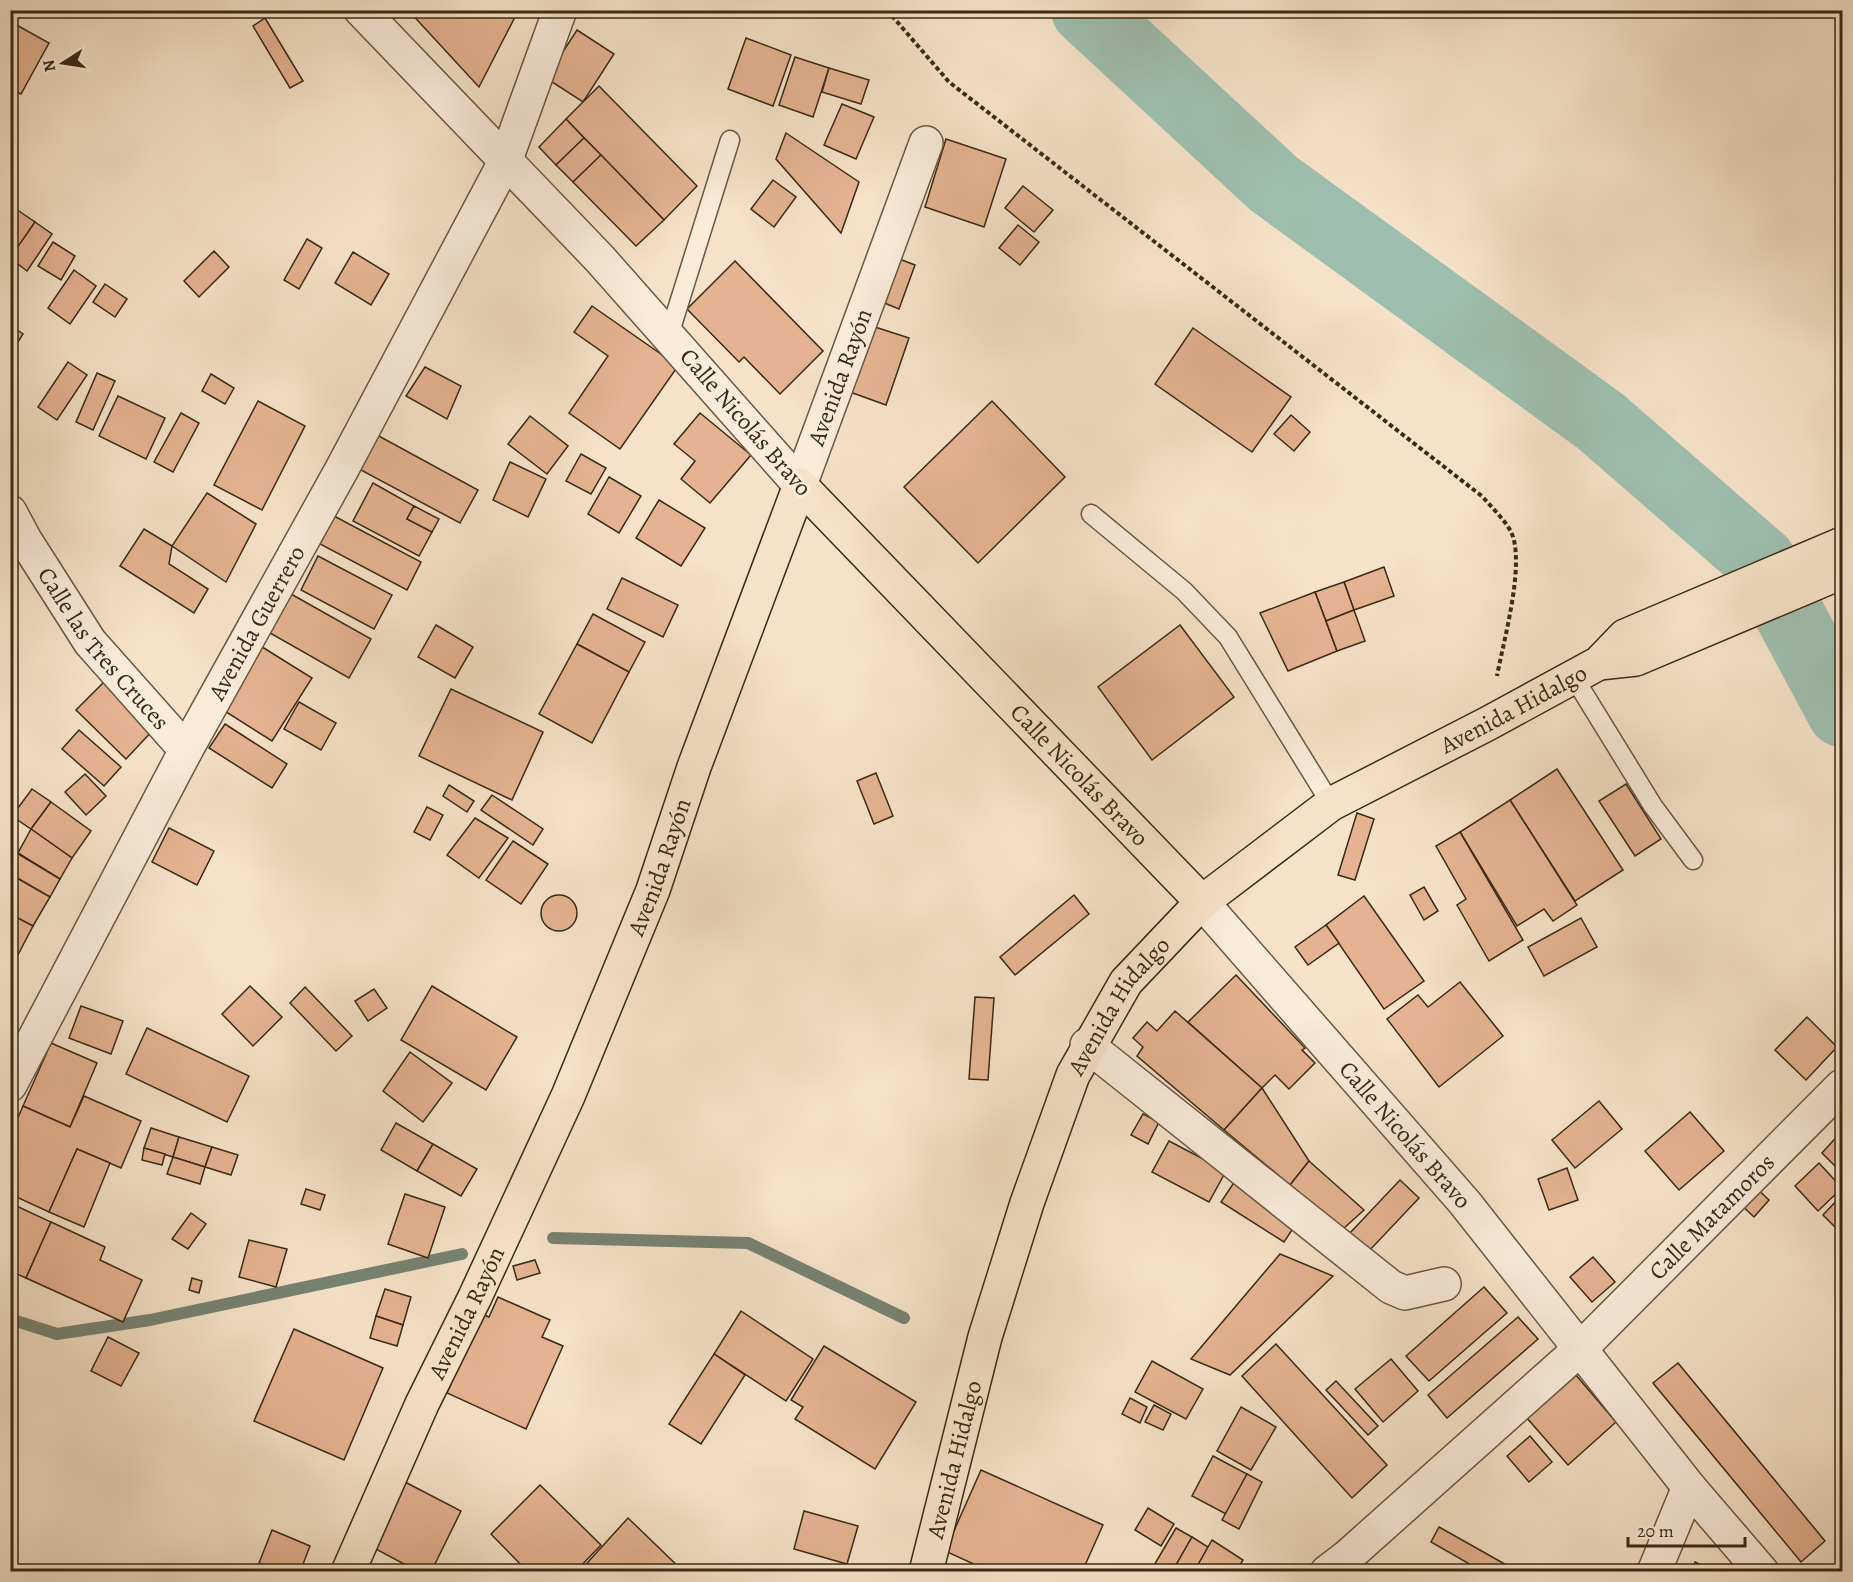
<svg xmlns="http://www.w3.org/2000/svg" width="1853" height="1582" font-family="Alegreya,serif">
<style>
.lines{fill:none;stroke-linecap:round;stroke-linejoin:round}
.stream{stroke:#768372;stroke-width:12}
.river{stroke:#9ebfaf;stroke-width:70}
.building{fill:#e5b391;stroke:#392a16;stroke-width:1.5}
.lane-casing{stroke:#685842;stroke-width:21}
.street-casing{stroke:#685842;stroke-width:36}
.primary-casing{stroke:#392a16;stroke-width:36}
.path{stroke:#392a16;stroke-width:4;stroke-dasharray:4.5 3;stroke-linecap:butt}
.lane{stroke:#f9ecdb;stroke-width:18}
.street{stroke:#f9ecdb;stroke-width:33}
.primary{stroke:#f6e2c8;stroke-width:33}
.labels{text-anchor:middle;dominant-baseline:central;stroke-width:6;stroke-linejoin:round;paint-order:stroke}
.street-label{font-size:24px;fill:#392a16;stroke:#f9ecdb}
</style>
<rect width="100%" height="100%" fill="#f6e2c8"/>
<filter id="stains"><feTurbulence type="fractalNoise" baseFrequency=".00333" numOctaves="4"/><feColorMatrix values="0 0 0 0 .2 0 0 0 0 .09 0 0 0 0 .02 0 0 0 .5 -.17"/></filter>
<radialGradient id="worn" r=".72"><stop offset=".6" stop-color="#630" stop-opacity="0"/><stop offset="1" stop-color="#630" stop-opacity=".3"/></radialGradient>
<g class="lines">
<g class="stream">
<polyline points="553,1238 748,1243 904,1318"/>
<polyline points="10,1319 57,1334 150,1320 462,1254"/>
</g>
<polyline class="river" points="1086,10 1274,184 1600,421 1761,561 1842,712"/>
</g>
<g class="building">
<polygon points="408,10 512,10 516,15 479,87"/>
<polygon points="265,18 303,81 290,88 253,26"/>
<polygon points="13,23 49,43 21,94 10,88 10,28"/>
<polygon points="577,30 614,54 583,102 546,78"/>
<polygon points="746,38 791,55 773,106 728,89"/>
<polygon points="795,57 829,68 813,117 779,105"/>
<polygon points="829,68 869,80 861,104 822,92"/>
<polygon points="599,86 697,186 664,220 566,119"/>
<polygon points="842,104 874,117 856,159 824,145"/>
<polygon points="566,119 584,138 556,165 539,147"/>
<polygon points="786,133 859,182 841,233 776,159"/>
<polygon points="584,138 601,155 573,182 556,165"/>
<polygon points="946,139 1006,159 984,227 925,207"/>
<polygon points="601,155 664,220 636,246 573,182"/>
<polygon points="773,180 796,197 774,227 751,209"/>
<polygon points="1023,186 1053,210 1034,232 1005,208"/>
<polygon points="10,205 35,222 15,252 10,249"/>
<polygon points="35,222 52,234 27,271 10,258"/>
<polygon points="1018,225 1039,242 1020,265 999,248"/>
<polygon points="307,239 322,248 299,289 284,280"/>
<polygon points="53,242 75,256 61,280 38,266"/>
<polygon points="214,251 229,267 199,297 184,281"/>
<polygon points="353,252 389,274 371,305 335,283"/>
<polygon points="894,257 915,265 899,309 877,300"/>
<polygon points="735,261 823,351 780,394 744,357 739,362 687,309"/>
<polygon points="74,270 96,286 70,324 48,308"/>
<polygon points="105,284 127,299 115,317 93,302"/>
<polygon points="592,306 678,366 620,449 569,413 608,356 574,332"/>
<polygon points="10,325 23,334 11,353 10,352"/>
<polygon points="872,326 909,338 886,405 850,392"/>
<polygon points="1193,328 1291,397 1252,452 1155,384"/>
<polygon points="68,362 87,375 57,420 38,407"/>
<polygon points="425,367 461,386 447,419 406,396"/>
<polygon points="97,373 115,381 93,430 76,422"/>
<polygon points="211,374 234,388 225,404 202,391"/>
<polygon points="118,396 165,418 146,459 99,436"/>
<polygon points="258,401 305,426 262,510 214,485"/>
<polygon points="992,401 1065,477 978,563 904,487"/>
<polygon points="181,413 199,423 173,472 154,462"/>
<polygon points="700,413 751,455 710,503 681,479 695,461 674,444"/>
<polygon points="1291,415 1310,432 1294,451 1274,434"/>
<polygon points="530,416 568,446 547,474 508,444"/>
<polygon points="377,435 478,490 460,523 359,469"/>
<polygon points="581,454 606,468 591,494 566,481"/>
<polygon points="510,462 546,479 528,517 493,500"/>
<polygon points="609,477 641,496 619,533 588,514"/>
<polygon points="373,483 414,506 407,519 432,532 419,556 353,521"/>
<polygon points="207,493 256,524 226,582 172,546"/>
<polygon points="659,500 705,528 681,566 636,538"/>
<polygon points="414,506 439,519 432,532 407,519"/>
<polygon points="334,516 421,562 407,590 320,544"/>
<polygon points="144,529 172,546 169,564 208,589 194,613 120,566"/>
<polygon points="318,556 392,595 374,629 301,590"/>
<polygon points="1384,567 1394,596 1354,610 1344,582"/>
<polygon points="622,578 678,605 663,637 607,609"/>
<polygon points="1344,582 1354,610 1326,621 1315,592"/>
<polygon points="1315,592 1337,651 1288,671 1260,613"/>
<polygon points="291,594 371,639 349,678 270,633"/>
<polygon points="1354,610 1365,641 1337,651 1326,621"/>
<polygon points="593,614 645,642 629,672 577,644"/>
<polygon points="436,625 473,647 455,678 418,657"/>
<polygon points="1180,625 1234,697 1152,760 1098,687"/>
<polygon points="577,644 629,672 592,743 539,714"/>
<polygon points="259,645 312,678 272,741 220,708"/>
<polygon points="106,680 155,728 126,759 76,710"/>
<polygon points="451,689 543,732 512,800 419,756"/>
<polygon points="299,702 336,723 321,750 284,729"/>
<polygon points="225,724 287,764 272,788 209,748"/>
<polygon points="79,730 121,767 104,786 62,749"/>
<polygon points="1557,769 1623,870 1575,901 1510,800"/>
<polygon points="876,773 893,816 874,824 857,781"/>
<polygon points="85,774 106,796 86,815 65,792"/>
<polygon points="1626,784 1661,839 1635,856 1599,801"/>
<polygon points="449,785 474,801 467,812 443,796"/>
<polygon points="32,789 51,802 31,829 12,816"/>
<polygon points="492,795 543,829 533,845 481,810"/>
<polygon points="1510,800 1577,905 1553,921 1544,909 1517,926 1460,832"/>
<polygon points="51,802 91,831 72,858 31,829"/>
<polygon points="427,807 443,815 430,840 414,832"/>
<polygon points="1357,813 1374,819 1355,880 1338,875"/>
<polygon points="475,818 508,838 479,878 447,855"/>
<polygon points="169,828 214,851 197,885 152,862"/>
<polygon points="31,829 72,858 60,879 18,853"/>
<polygon points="1460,832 1523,940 1489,961 1457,905 1466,899 1436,846"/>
<polygon points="513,841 548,864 521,904 486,880"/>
<polygon points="10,849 60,879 50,897 10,874"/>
<polygon points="10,874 50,897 33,926 10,914"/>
<polygon points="1424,887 1438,911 1424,920 1410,895"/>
<circle cx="559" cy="913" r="18"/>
<polygon points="1074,895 1089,914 1015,975 1000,957"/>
<polygon points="1364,896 1424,981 1384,1009 1326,925"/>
<polygon points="10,914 33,926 10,970"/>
<polygon points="1581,918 1597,947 1544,976 1528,947"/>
<polygon points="1326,925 1339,943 1308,965 1295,947"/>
<polygon points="1236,975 1305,1048 1302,1050 1315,1063 1289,1089 1275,1075 1262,1088 1188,1022"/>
<polygon points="1460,982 1503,1036 1439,1087 1387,1019 1418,995 1428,1007"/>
<polygon points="250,986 282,1017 253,1046 222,1014"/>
<polygon points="432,986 517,1037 486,1090 401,1040"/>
<polygon points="305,987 352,1036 336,1051 290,1003"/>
<polygon points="374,989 387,1008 368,1021 355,1001"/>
<polygon points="975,997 994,998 988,1080 969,1079"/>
<polygon points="81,1006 123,1021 111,1054 69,1038"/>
<polygon points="1175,1011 1262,1088 1224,1130 1137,1056 1143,1047 1133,1038 1147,1022 1157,1031"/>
<polygon points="1807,1017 1837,1047 1806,1080 1775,1050"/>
<polygon points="147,1028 249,1076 227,1122 126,1074"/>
<polygon points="51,1043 97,1063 70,1127 23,1106"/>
<polygon points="410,1052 452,1083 423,1122 383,1091"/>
<polygon points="1262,1088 1309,1161 1290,1185 1224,1130"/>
<polygon points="84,1096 141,1121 121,1168 77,1149 49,1212 10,1194 10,1136 23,1106 70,1127"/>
<polygon points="1599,1101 1622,1129 1575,1168 1552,1140"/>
<polygon points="1690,1112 1724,1151 1679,1190 1645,1151"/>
<polygon points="1143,1114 1159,1122 1148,1144 1131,1135"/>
<polygon points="396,1123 433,1144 417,1171 381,1150"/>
<polygon points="151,1128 179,1137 173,1157 144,1148"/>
<polygon points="1842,1131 1842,1173 1822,1153"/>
<polygon points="179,1137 212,1147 205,1167 173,1157"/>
<polygon points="1169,1141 1226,1171 1209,1202 1152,1172"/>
<polygon points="433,1144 477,1169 461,1196 417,1171"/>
<polygon points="212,1147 238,1155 231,1175 205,1167"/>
<polygon points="144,1148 165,1154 162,1165 142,1160"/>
<polygon points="77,1149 110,1163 84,1227 49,1212"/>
<polygon points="173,1157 205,1167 200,1184 167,1174"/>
<polygon points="1309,1161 1364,1210 1344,1228 1290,1185"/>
<polygon points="1819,1163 1842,1188 1818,1211 1795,1186"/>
<polygon points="1567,1168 1578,1200 1549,1210 1538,1179"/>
<polygon points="1400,1180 1419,1198 1368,1252 1349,1234"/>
<polygon points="1235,1181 1298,1221 1284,1242 1221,1202"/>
<polygon points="1753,1185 1769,1200 1754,1217 1738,1202"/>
<polygon points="306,1189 325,1195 320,1210 301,1204"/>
<polygon points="405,1194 445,1207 428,1258 388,1244"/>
<polygon points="1842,1195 1842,1234 1823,1215"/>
<polygon points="10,1203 51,1222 26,1278 10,1271"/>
<polygon points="191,1213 206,1224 188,1249 172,1239"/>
<polygon points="51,1222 105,1247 100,1260 142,1280 123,1322 26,1278"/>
<polygon points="249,1240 287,1249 276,1287 239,1277"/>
<polygon points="1280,1254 1333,1276 1230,1375 1191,1359"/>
<polygon points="1593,1257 1615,1282 1592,1302 1570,1277"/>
<polygon points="535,1260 540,1273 517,1280 513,1266"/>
<polygon points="192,1278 202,1281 199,1293 189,1290"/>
<polygon points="1484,1287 1507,1313 1429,1381 1406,1356"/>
<polygon points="385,1289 411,1297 403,1325 376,1316"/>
<polygon points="498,1297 550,1320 542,1337 563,1346 526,1429 447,1393 482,1314 489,1317"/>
<polygon points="741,1311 813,1359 786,1401 714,1354"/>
<polygon points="376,1316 403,1325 397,1346 370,1338"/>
<polygon points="1518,1317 1538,1339 1447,1418 1428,1395"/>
<polygon points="294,1329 383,1368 344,1460 254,1421"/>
<polygon points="108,1337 139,1353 121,1386 91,1371"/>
<polygon points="1276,1344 1387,1465 1352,1498 1242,1376"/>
<polygon points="824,1346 916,1402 875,1469 795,1419 803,1407 791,1400"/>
<polygon points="714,1354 745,1375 701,1444 669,1424"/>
<polygon points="1391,1359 1418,1391 1383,1422 1355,1389"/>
<polygon points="1152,1361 1203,1389 1186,1419 1135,1392"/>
<polygon points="1678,1363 1825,1541 1801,1562 1653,1383"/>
<polygon points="1575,1374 1616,1422 1568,1465 1526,1417"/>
<polygon points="1336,1381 1378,1426 1368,1435 1326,1390"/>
<polygon points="1130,1398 1147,1407 1140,1423 1122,1414"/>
<polygon points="1154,1405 1171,1414 1163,1430 1145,1422"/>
<polygon points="1241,1407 1276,1427 1251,1470 1217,1451"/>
<polygon points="1530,1436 1552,1462 1529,1482 1507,1456"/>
<polygon points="1213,1456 1247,1474 1226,1514 1192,1496"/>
<polygon points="981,1470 1103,1525 1082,1572 991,1572 945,1551"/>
<polygon points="1247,1474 1262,1482 1239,1529 1222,1520"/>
<polygon points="405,1482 461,1511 431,1572 419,1572 372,1547"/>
<polygon points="540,1485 601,1545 575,1572 528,1572 491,1534"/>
<polygon points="1148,1508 1174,1524 1161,1546 1135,1530"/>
<polygon points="804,1511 858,1526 847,1564 794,1549"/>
<polygon points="628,1518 684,1572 579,1572"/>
<polygon points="1439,1527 1519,1572 1470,1572 1473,1566 1431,1542"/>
<polygon points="1176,1528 1192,1537 1172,1572 1150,1572"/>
<polygon points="272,1530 310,1546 300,1572 280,1572 259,1563"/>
<polygon points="1192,1537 1208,1547 1194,1572 1172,1572"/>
<polygon points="1212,1540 1243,1560 1236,1572 1194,1572"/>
<polygon points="1695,1562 1716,1572 1691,1572"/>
</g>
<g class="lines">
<defs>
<g id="lane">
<polyline points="669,335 730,140"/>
<polyline points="1091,514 1184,591 1228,637 1331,804"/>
<polyline points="1573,676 1653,806 1693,860"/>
</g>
<g id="street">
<path id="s1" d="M361,10L600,259L800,485L926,143"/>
<path id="s2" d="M10,512L25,540L90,642L186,750"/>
<path id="s3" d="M1202,902L1465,1203L1689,1487L1762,1572"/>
<polyline points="1087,1045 1391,1287 1405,1293 1444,1284"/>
<path id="s4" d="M10,1085L186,750L342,469L505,162L560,10"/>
<path id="s5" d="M1327,1572L1348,1556L1580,1349L1842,1086"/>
<polyline points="1654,1572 1689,1487"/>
</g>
<g id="primary">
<polyline points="1599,663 1636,659 1842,572"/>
<path id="s6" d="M348,1572L422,1404L475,1297L568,1096L653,890L694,767L800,485L1202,902"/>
<path id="s7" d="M926,1572L985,1337L1027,1203L1073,1075L1126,982L1202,902L1331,804L1487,724L1599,663L1625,636L1842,544"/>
</g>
</defs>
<use href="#lane" class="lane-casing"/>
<use href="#street" class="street-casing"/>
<use href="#primary" class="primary-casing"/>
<path class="path" d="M887,10L949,82L1483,497C1492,508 1503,518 1510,530C1527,559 1503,643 1497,676"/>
<use href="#lane" class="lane"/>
<use href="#street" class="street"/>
<use href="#primary" class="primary"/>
</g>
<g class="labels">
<g class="street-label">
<text stroke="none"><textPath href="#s1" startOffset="762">Avenida Rayón</textPath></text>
<text transform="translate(746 422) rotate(49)">Calle Nicolás Bravo</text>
<text stroke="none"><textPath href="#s4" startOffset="524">Avenida Guerrero</textPath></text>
<text stroke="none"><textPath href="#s2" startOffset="166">Calle las Tres Cruces</textPath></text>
<text stroke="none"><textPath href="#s7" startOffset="1104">Avenida Hidalgo</textPath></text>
<text stroke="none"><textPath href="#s6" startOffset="1581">Calle Nicolás Bravo</textPath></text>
<text stroke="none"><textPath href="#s6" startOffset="771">Avenida Rayón</textPath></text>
<text stroke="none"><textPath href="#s7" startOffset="602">Avenida Hidalgo</textPath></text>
<text stroke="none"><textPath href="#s3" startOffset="309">Calle Nicolás Bravo</textPath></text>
<text stroke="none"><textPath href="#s5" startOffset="524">Calle Matamoros</textPath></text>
<text stroke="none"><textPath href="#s6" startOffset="285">Avenida Rayón</textPath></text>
<text stroke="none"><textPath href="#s7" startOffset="116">Avenida Hidalgo</textPath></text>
</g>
</g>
<rect width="1853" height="1582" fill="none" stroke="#f6e2c8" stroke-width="36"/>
<rect x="12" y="12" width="1829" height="1558" fill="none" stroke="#392a16" stroke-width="3"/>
<rect x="18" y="18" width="1817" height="1546" fill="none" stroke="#392a16" stroke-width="1.5"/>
<g transform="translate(63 63) rotate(258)" stroke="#f9ecdb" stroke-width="4.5" paint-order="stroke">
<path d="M0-4.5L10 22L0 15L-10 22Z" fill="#392a16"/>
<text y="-9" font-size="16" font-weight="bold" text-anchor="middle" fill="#392a16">N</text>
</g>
<path d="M1628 1537v9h117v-9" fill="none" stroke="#392a16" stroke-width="3"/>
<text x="1637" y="1537" font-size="18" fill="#392a16" stroke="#f9ecdb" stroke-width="4.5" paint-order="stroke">20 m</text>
<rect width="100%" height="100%" filter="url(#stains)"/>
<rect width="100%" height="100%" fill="url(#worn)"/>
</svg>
